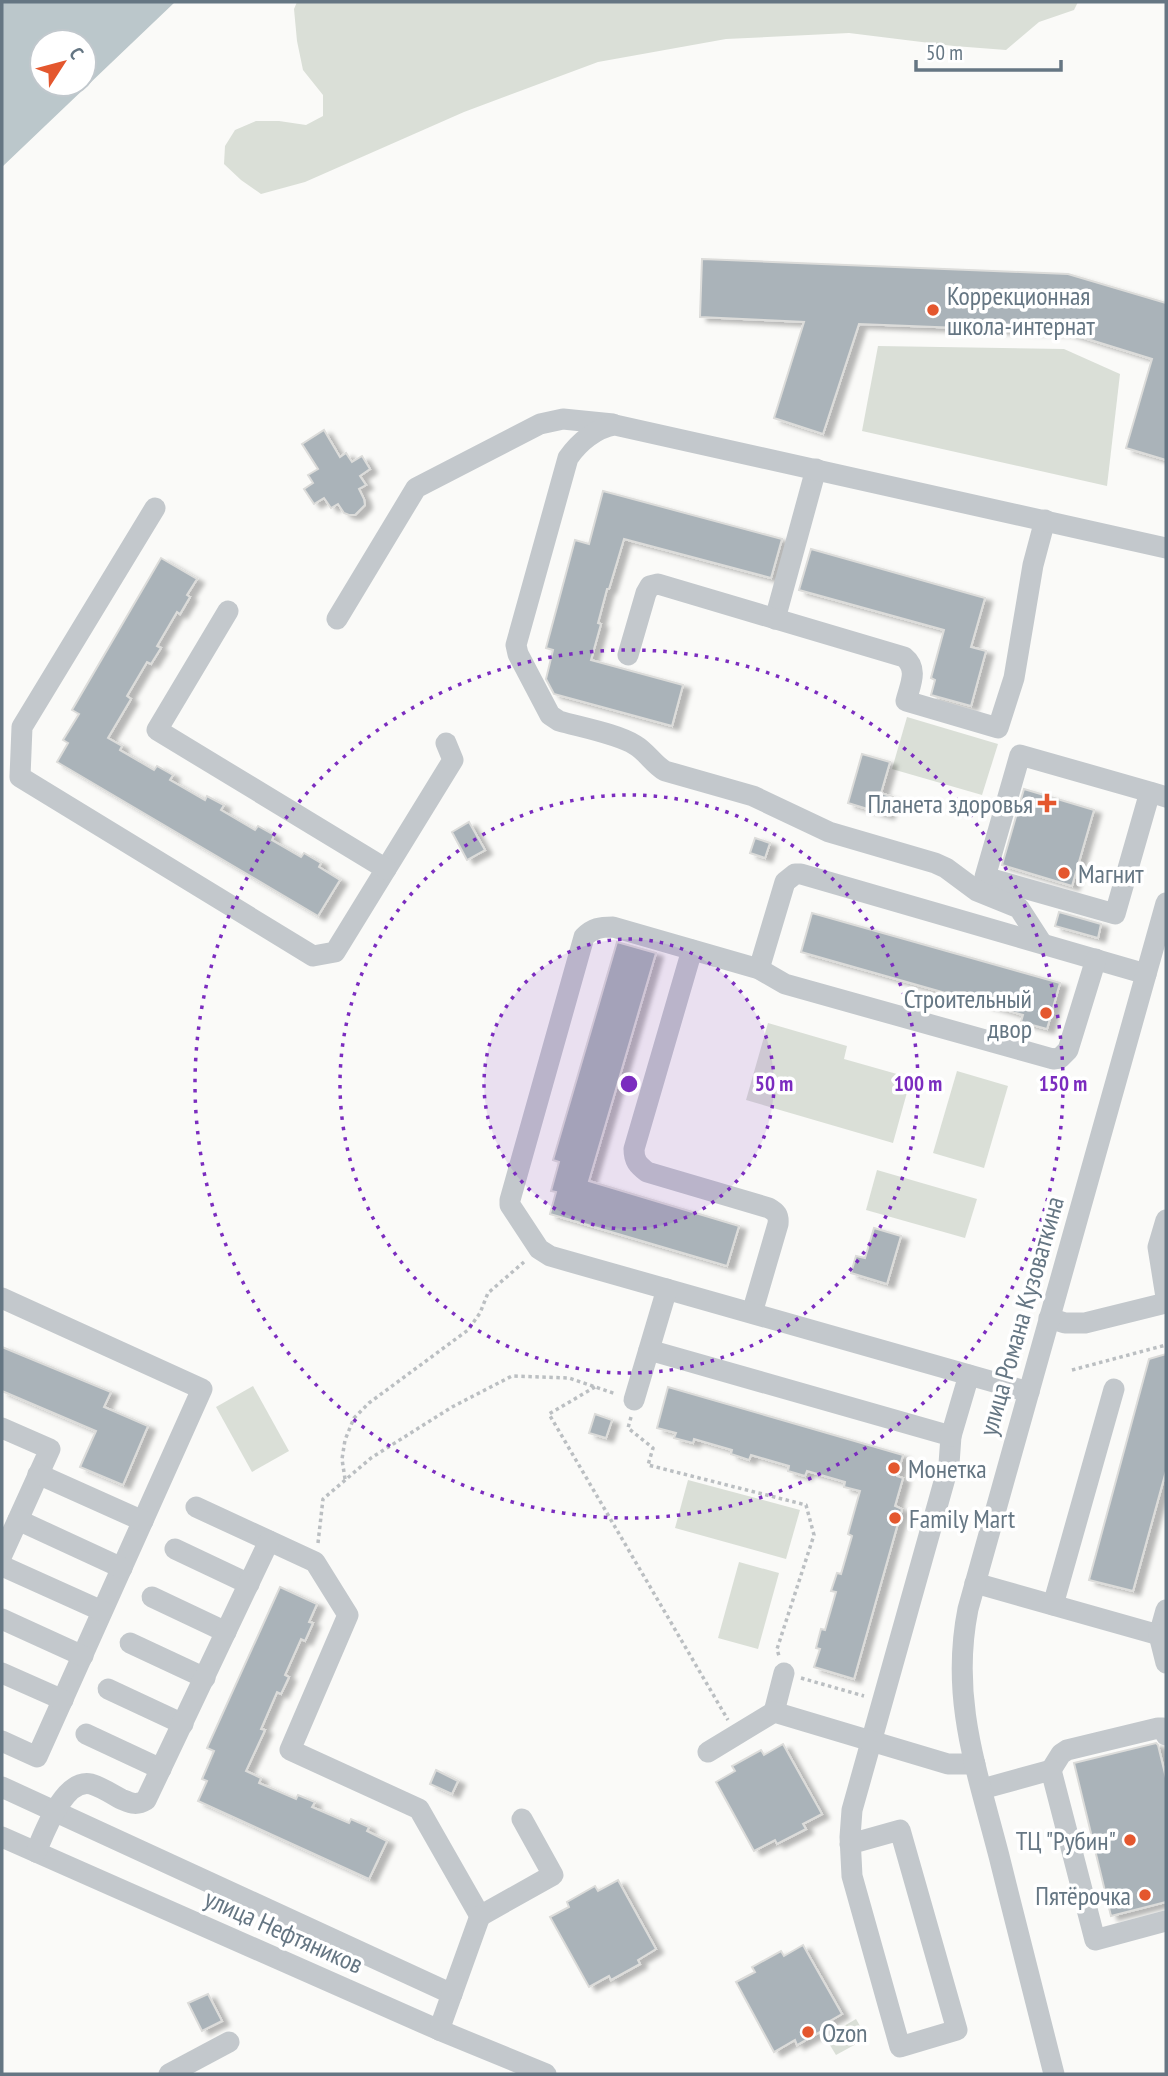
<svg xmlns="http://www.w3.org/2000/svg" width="1168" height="2076" font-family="'PT Sans Narrow',sans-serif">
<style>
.green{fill:#dadfd7}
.water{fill:#bbc7cb;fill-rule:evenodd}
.building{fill:#aab3b9;stroke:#dcdcda;stroke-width:2;filter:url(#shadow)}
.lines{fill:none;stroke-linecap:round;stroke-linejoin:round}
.path{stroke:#bbbfc2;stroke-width:3.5;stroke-dasharray:3.5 3.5;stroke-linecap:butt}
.minor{stroke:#c3c8cc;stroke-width:21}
.ring{fill:none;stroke:#7b2cbf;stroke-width:3.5;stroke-dasharray:3.5 7}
.poi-dot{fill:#e4572e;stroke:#fff;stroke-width:2.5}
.labels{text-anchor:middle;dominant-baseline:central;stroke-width:7;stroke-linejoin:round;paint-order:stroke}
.poi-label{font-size:26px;fill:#657683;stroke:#fff;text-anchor:start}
.street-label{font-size:26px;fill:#657683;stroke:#fff}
.centre{fill:#7b2cbf;stroke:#fff;stroke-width:3.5}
.ring-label{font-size:21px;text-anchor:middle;font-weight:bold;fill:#7b2cbf;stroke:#fff;stroke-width:7;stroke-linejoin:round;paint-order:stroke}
</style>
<defs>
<filter id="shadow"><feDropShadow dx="7" dy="4" stdDeviation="2" flood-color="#0004"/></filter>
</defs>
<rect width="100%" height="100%" fill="#fafaf8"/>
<g class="green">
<polygon points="297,2 1078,2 1074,10 1039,22 1006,50 954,46 849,33 726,39 598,62 464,112 305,182 261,194 241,180 224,164 225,146 235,130 256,121 279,121 306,125 323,116 323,95 303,70 297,41 294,9"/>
<polygon points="878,346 1064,349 1120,374 1107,486 862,431"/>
<polygon points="907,717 998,744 982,795 892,769"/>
<polygon points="768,1023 847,1046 844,1059 911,1078 893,1143 746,1100"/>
<polygon points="957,1071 1008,1086 984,1168 933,1153"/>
<polygon points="877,1170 977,1199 965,1238 866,1210"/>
<polygon points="253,1386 289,1451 252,1472 216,1407"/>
<polygon points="688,1480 800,1510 786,1559 675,1528"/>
<polygon points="739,1562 779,1573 758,1649 718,1638"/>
<polygon points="856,2019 867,2038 836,2055 825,2037"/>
</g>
<path class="water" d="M2,2H175L2,167ZM42,42H84V84H42Z"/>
<g class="building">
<polygon points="702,259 1068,274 1166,303 1166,460 1126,448 1152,359 1065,332 859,324 823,434 774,418 804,322 700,317"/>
<polygon points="324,430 340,457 346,453 352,462 362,456 370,469 360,476 366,485 359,489 364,499 365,505 355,515 349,515 344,513 338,504 331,508 324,498 314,504 304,489 313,483 308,475 318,469 302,444"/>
<polygon points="603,491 782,539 771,578 624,539 609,589 607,589 598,623 601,624 591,660 683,685 672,726 554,694 546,679 553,650 546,648 575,540 589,544"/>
<polygon points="811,549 985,598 971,647 986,651 971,706 931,695 935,680 931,678 944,630 799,590"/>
<polygon points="161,558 197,579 187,595 190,597 180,614 177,612 157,646 161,648 151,664 147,662 127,696 131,699 108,738 122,746 120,750 154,770 157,766 173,775 170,780 205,800 207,796 224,805 221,810 255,830 258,826 274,835 272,840 301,857 304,853 321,863 319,867 340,880 318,916 57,762 68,743 63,740 79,714 72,710"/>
<polygon points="862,754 890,762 881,793 893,797 887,815 848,803"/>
<polygon points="1024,789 1094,810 1072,886 1002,865"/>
<polygon points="469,822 485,850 467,860 452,832"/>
<polygon points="755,838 770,843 765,858 750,853"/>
<polygon points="1059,912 1101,924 1098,938 1055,926"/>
<polygon points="812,913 1060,983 1047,1029 1021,1022 1023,1015 801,952"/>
<polygon points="617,942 656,953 589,1181 739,1226 727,1266 550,1214 556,1192 551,1191 559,1162 553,1160"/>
<polygon points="874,1228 901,1236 887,1284 851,1273 856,1256 865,1258"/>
<polygon points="2,1347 111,1392 104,1407 148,1426 123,1485 80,1467 96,1431 2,1391"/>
<polygon points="1166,1354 1166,1471 1133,1591 1089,1580 1149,1359"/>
<polygon points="668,1387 903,1455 897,1476 903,1478 895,1506 902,1509 854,1679 814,1667 820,1649 816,1648 821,1629 825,1630 836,1592 831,1591 837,1573 841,1574 852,1536 848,1534 860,1491 844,1487 845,1482 807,1471 805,1476 788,1471 789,1466 751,1455 749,1460 731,1454 732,1450 694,1439 693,1443 674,1438 676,1433 657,1428"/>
<polygon points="595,1414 612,1420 606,1438 589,1433"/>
<polygon points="280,1587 317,1604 309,1622 313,1623 305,1641 301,1639 285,1675 289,1677 281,1694 277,1692 261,1729 265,1730 246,1771 261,1778 259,1783 296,1799 298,1795 315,1802 312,1807 349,1823 351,1819 369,1827 367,1831 387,1841 369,1879 198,1801 207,1781 202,1779 214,1751 207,1748"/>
<polygon points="1156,1743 1158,1745 1166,1778 1166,1902 1111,1916 1074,1763"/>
<polygon points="783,1744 822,1814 803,1824 806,1829 777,1844 775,1840 754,1851 716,1782 735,1771 732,1766 761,1750 764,1755"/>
<polygon points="436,1770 458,1781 452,1794 430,1784"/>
<polygon points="618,1880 656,1949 638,1960 640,1964 611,1980 609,1976 589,1987 550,1917 569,1907 567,1902 595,1886 598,1891"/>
<polygon points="803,1945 842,2014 823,2025 825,2029 797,2045 795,2040 774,2052 736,1982 755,1972 752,1967 781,1951 784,1956"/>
<polygon points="208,1994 222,2021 202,2031 188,2003"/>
</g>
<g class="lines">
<g class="path">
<polyline points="1072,1370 1166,1345"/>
<polyline points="595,1387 549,1414 728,1720"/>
<polyline points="631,1417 628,1428 653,1448 648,1465 806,1505 814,1535 777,1649 779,1656"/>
<polyline points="345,1479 342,1459 345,1440 354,1418 369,1403 468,1330 480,1313 488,1293 524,1262"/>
<polyline points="318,1543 323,1499 371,1458 452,1407 512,1376 569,1378 616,1394"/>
<polyline points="801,1678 864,1696"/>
</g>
<g class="minor">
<polyline points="155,508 22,727 20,777 313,956 335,952 453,760 446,743"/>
<polyline points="228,611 157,730 386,869"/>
<polyline points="337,619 416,488 540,424 563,419 613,424"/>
<polyline points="775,619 816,469"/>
<path d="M628,655L646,593L650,586L658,584L904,657C919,669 910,685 906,701L998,728L1014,678L1033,565L1045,520"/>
<polyline points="1150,792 1115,914 985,877 1020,755 1150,792 1166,797"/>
<path d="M1041,942L1019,908L977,891L946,868L935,863L829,832L753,796L665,771C653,764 647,752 635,745C618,734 580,727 559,721L550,715L518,654L516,645L568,458C579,442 596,428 615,425L1166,548"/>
<path d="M692,950L634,1149C634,1161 638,1165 647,1172L769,1208C776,1212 779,1215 778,1224L752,1313"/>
<polyline points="759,969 785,882 795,874 801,874 1146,974"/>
<polyline points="1166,1220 1158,1247 1166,1297"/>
<polyline points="2,1298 202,1389 37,1757 2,1741"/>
<polyline points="1049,1318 1065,1323 1085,1323 1166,1303"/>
<polyline points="649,1350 951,1436 949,1464 852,1810 850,1837 852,1876 900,2047 957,2030 900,1830 850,1844"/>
<path d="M1029,1392L550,1256L539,1249L510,1205V1200L584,937C593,928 600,927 613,927L759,969L785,984L1053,1059L1060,1058L1068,1050L1096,959"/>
<polyline points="634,1400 667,1289"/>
<polyline points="2,1428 50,1449 2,1555"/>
<polyline points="951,1436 969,1375"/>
<polyline points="38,1474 143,1521"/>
<polyline points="196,1507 315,1562 348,1615 290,1750 419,1809 480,1916 553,1875 522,1819"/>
<polyline points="18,1520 122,1568"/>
<polyline points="175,1549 249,1584"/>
<polyline points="2,1566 102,1611"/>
<polyline points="975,1583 1159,1635 1166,1610"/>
<polyline points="152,1597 226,1632"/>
<polyline points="1053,1605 1114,1389"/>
<polyline points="2,1619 83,1656"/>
<polyline points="1166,1634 1159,1635 1166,1663"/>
<polyline points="130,1643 205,1678"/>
<polyline points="2,1673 63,1700"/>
<polyline points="108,1689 183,1724"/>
<polyline points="774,1712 784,1673"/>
<polyline points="86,1734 161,1769"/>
<polyline points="708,1752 774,1712 948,1764 975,1764"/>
<polyline points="1051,1770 1061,1754 1067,1750 1158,1728 1163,1728 1166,1735"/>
<polyline points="2,1787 452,1994"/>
<polyline points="982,1789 1051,1770 1095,1940 1166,1921"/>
<polyline points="2,1837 439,2030 546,2074"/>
<path d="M36,1852C44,1833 64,1778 91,1784C101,1787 112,1794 121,1799C131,1803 136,1806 146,1800L269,1541"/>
<polyline points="439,2030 480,1916"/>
<polyline points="169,2074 229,2042"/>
<path d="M1054,2074C1036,2002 1017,1929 999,1856C977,1770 950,1699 968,1609L1166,903"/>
</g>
</g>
<circle cx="629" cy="1084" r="145" fill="#7b2cbf" fill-opacity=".12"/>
<g class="ring">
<circle cx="629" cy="1084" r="145"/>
<circle cx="629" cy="1084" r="289"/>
<circle cx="629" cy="1084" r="434"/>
</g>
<g class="poi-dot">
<circle cx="933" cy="310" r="7"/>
<path d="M1043.5 792.5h7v7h7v7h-7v7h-7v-7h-7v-7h7z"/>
<circle cx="1064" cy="873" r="7"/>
<circle cx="1046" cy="1013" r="7"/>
<circle cx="894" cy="1468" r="7"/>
<circle cx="895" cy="1518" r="7"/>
<circle cx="1130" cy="1840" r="7"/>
<circle cx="1145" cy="1895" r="7"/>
<circle cx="808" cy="2032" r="7"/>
</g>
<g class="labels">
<g class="poi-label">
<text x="947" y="295">Коррекционная<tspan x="947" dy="30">школа-интернат</tspan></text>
<text x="1033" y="803" text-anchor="end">Планета здоровья</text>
<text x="1078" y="873">Магнит</text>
<text x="1032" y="998" text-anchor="end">Строительный<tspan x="1032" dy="30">двор</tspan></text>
<text x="908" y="1468">Монетка</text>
<text x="909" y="1518">Family Mart</text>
<text x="1116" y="1840" text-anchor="end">ТЦ "Рубин"</text>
<text x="1131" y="1895" text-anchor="end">Пятёрочка</text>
<text x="822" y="2032">Ozon</text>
</g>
<g class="street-label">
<text transform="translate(1021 1316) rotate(-74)">улица Романа Кузоваткина</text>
<text transform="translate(284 1931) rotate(24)">улица Нефтяников</text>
</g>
</g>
<circle cx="629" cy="1084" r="10" class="centre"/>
<g class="ring-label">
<text x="774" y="1091">50 m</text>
<text x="918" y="1091">100 m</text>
<text x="1063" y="1091">150 m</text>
</g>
<rect width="1168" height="2076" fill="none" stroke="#657683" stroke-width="7"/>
<g transform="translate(63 63) rotate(54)"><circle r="33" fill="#ffffff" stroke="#c1c8cd" stroke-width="2"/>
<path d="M0-5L12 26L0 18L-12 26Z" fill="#e4572e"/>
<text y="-10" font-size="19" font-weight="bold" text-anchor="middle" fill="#657683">С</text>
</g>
<path d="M916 60v10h145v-10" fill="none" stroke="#657683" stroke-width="3.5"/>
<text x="926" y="60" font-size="21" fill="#657683" stroke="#ffffff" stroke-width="5" paint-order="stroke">50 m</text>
</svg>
